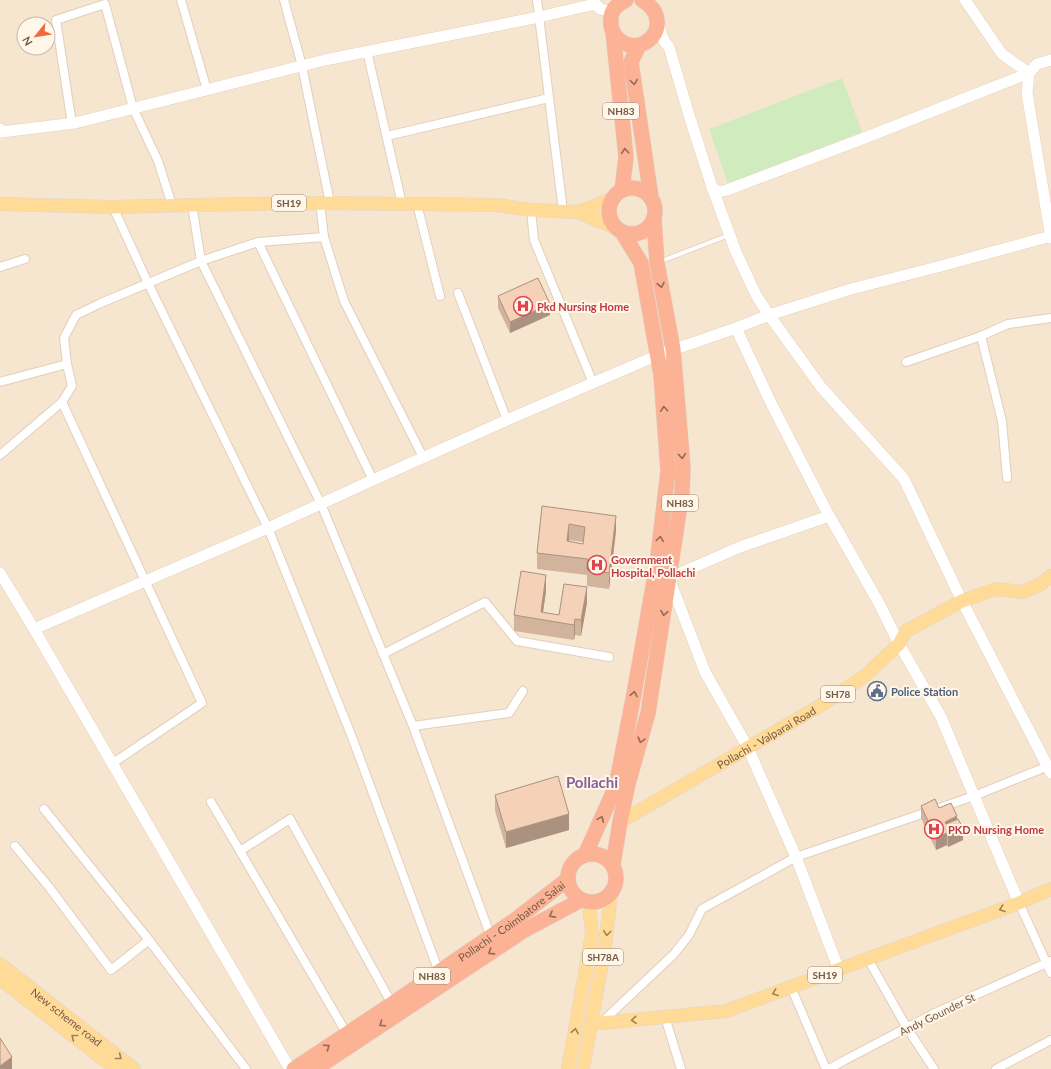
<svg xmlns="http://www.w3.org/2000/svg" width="1051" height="1069" font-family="Lato,sans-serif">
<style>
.residential{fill:#f6e5cf;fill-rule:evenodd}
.green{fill:#d0ecbf}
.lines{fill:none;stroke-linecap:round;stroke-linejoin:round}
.lane-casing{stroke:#e2cfbc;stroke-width:5.5}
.street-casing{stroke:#e2cfbc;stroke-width:10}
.secondary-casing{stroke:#e8d1ba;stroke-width:12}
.primary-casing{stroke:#ded7d3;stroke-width:14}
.highway-casing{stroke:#ded7d3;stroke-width:16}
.lane{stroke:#fff;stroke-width:4}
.street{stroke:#fff;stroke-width:8}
.secondary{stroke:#fff;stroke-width:11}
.primary{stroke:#ffdb97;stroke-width:13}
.highway{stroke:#fcb294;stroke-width:15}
.wall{fill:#d2b49d;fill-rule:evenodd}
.shaded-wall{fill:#ab9280}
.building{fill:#f4d1b7;stroke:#ab9280;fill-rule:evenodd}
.oneway{stroke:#916b56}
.oneway2{stroke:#9f805e}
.labels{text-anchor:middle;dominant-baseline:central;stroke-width:4;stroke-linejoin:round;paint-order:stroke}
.shield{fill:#fff7e9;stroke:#9f8877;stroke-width:1}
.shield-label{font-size:10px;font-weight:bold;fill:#765946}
.health-label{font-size:11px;font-weight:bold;fill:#be3a42;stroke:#fff7e9;text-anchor:start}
.service-label{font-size:11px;font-weight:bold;fill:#4e5e75;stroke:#fff7e9;text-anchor:start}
.street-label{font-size:11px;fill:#765946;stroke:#fff7e9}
.district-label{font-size:15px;font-weight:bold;fill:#89619a;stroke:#fff7e9}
</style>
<rect width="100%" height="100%" fill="#fdf3e1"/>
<path class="residential" d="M0,0H1051V1069H0ZM24,24H48V48H24Z"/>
<polygon class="green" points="842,78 862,132 728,184 709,129"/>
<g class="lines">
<defs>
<polyline id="lane" points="659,262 729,235"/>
<g id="street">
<polyline points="181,0 207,90"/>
<polyline points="284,0 302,66 330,203"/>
<polyline points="537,0 563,211"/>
<polyline points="367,51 402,204"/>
<polyline points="72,124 56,20 105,4 133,108 158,161 172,205"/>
<polyline points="387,136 549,98"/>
<polyline points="320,203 324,237 344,301 423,457"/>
<polyline points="417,204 440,296"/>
<polyline points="192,205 201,261 321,504 413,726 491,937"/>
<polyline points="113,207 148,283 268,528 352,737 439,972"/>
<polyline points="531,210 534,240 593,383"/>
<polyline points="258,242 373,480"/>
<polyline points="0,267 25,259"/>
<polyline points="458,293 507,420"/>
<polyline points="981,336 1002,421 1007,478"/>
<polyline points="906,362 981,336 1008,324 1051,318"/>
<polyline points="0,382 67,364"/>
<polyline points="62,402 202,703 113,763"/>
<polyline points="0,455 62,402 72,386 67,364 64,338 76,315 101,303 201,261 258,242 324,237"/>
<polyline points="383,654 485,602 517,641 609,657"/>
<polyline points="413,726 509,713 523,691"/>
<polyline points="211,802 240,851"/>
<polyline points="44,809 149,940 246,1069"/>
<polyline points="15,846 49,887 111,970 149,940"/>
<polyline points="1019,903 1051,973"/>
<polyline points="868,959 907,1028 934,1069"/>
<polyline points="791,987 826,1069"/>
<polyline points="665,1017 681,1069"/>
<polyline points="602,1022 674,954 689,935 702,909 796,857 974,796 1051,765"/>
<polyline points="347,1034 240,851 290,819 392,1004"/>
<polyline points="829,1069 847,1059 933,1014 1051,961"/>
<polyline points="996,1069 1051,1040"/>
</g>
<g id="secondary">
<polyline points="965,0 1002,54 1029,73"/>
<polyline points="658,23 664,41 669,47 689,115 712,187 736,252 756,295 769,315 821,387 904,479 962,601 1051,773"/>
<polyline points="1051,60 1037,64 1029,73 1027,93 1051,238"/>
<polyline points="0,129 1,132 75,123 325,60 539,17 591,5 597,5 600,9 613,12"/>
<polyline points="712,187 718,192 727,190 867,137 1029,73"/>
<polyline points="736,328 771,403 826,510 880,605 899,644 941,717 1019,903"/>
<polyline points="829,516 740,547 669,578 705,672 748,748 796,857 839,970"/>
<polyline points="0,573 34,629 290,1069"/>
<polyline points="34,629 268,528 373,480 507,420 658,355 736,328 769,315 851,289 941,266 1051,236"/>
</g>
<g id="primary">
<polyline points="0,204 113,207 192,205 320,203 498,205 531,210 578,212 616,228"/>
<polyline points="578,212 612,199"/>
<path id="s1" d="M620,822L823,704L866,675L899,644L906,631L962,601L996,589L1023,592L1041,584L1051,576"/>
<path id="s2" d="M0,964L134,1069"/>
<polyline points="0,979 116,1069"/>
<polyline points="591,1020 602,1023 726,1011 1019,903 1051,889"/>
<polyline points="568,1069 592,934 589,903"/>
<polyline points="583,1069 605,946 611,894"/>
</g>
<g id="highway">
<path d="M626,0C622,2 617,5 614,9C612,12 611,15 611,18C608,41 634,55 651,38C655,34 658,28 657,21C657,11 650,5 642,0"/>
<polyline points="613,32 626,157 622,190"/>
<polyline points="639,45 631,62 651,197"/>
<circle cx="632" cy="211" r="23"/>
<circle cx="592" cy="878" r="24"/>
<polyline points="585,855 616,786 634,694 657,564 668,471 661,375 641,263 622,232"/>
<polyline points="613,864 620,822 628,784 648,713 682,493 683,467 673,349 657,263 654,219"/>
<path id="s3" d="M294,1069L392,1004L515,920L568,879"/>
<polyline points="315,1069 523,931 581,900"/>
</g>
</defs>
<use href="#lane" class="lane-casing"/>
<use href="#street" class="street-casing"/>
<use href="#secondary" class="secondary-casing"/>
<use href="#primary" class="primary-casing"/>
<use href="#highway" class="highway-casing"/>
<use href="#lane" class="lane"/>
<use href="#street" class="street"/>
<use href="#secondary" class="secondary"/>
<use href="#primary" class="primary"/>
<use href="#highway" class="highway"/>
</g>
<g class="wall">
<polygon points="498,296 550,315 510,333 498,308"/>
<path d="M542,506L616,531L609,589L587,586V575L537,569V553ZM569,540L583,542V544L569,541Z"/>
<polygon points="546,591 543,612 559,615 587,603 581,636 575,635 574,640 514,631 514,615"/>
<polygon points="495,795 569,830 506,848 495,811"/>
<polygon points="921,806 939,808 957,819 963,840 948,847 947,845 936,850 921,818"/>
</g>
<g class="shaded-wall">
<polygon points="550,304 550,315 510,333 510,322"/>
<polygon points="616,516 616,531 609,589 609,573"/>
<polygon points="569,524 569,540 567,557 567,541"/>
<polygon points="546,575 546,591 542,619 541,612"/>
<polygon points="587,587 587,603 581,636 581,620"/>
<polygon points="575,619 575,635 574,640 574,625"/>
<polygon points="569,814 569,830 506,848 506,832"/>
<polygon points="957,816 957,828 947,833 947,845 936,850 936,838 945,822"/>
<polygon points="963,828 963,840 948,847 948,835"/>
<polygon points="12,1057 12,1069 0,1069 0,1066"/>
</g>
<g class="building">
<polygon points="538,278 550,304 510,322 498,296"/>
<path d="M542,506L616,516L609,573L587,570L588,559L537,553ZM569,524L585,527L583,544L567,541Z"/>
<polygon points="521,571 546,575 541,612 559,615 564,584 587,587 581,620 575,619 574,625 514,615"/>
<polygon points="558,776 569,814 506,832 495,795"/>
<polygon points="935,799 939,808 951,803 957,816 945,822 946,824 958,819 963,828 948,835 947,833 936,838 921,806"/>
<polygon points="0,1038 12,1057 0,1066"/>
</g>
<defs><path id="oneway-chevron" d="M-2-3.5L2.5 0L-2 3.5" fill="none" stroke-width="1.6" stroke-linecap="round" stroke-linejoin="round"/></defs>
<g class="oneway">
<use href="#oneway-chevron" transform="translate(634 82) rotate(82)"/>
<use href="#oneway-chevron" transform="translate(625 151) rotate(-95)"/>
<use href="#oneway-chevron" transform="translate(661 285) rotate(79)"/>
<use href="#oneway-chevron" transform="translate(664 409) rotate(-94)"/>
<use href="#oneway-chevron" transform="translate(682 456) rotate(85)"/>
<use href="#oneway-chevron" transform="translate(660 539) rotate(-83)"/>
<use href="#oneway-chevron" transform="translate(664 613) rotate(99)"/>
<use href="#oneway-chevron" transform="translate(634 694) rotate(-79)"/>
<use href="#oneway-chevron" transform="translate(641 740) rotate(106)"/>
<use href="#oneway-chevron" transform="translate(601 819) rotate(-66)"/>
<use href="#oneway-chevron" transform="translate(552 915) rotate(152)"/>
<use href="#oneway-chevron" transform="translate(491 952) rotate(147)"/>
<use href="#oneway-chevron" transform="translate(382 1024) rotate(146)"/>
<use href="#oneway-chevron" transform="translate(327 1047) rotate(-34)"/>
</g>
<g class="oneway2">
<use href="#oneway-chevron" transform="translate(1002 909) rotate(160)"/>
<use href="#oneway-chevron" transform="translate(607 933) rotate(97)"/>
<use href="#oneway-chevron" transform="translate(775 993) rotate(160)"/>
<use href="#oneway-chevron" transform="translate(634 1020) rotate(175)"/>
<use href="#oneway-chevron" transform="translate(575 1031) rotate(-80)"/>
<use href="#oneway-chevron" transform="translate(74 1037) rotate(-142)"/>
<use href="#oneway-chevron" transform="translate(119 1057) rotate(38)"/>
</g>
<defs>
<symbol id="hospital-ring" viewBox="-11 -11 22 22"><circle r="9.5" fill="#fff7e9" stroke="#e0444e" stroke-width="1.5"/><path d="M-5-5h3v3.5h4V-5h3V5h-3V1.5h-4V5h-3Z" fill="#e0444e"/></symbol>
<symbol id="civic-ring" viewBox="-11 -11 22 22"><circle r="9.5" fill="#fff7e9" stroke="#5c6f8a" stroke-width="1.5"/><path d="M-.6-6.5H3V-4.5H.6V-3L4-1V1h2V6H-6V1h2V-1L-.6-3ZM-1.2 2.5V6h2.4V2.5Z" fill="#5c6f8a"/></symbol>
</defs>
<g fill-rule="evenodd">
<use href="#hospital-ring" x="512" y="295" width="22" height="22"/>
<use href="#hospital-ring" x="586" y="554" width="22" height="22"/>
<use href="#civic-ring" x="866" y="680" width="22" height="22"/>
<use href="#hospital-ring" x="923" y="818" width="22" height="22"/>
</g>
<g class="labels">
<g class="shield">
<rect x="603" y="103" width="36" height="16" rx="3"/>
<rect x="272" y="195" width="34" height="16" rx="3"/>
<rect x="662" y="495" width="36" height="16" rx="3"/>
<rect x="821" y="686" width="34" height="16" rx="3"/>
<rect x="583" y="949" width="40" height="16" rx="3"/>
<rect x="808" y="967" width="34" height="16" rx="3"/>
<rect x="414" y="968" width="36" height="16" rx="3"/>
</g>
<g class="shield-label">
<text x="621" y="111">NH83</text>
<text x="289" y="203">SH19</text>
<text x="680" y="503">NH83</text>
<text x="838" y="694">SH78</text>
<text x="603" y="957">SH78A</text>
<text x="825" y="975">SH19</text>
<text x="432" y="976">NH83</text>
</g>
<g class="health-label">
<text x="537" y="306">Pkd Nursing Home</text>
<text x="611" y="559">Government<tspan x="611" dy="13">Hospital, Pollachi</tspan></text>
<text x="948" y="829">PKD Nursing Home</text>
</g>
<g class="service-label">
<text x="891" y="691">Police Station</text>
</g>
<g class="street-label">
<text stroke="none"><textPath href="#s1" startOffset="169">Pollachi - Valparai Road</textPath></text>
<text stroke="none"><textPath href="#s3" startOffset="263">Pollachi - Coimbatore Salai</textPath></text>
<text transform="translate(937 1014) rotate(-26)">Andy Gounder St</text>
<text stroke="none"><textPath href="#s2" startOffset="85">New scheme road</textPath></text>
</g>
<g class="district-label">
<text x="592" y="782">Pollachi</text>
</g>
</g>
<g transform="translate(36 36) rotate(240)"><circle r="19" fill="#fff7e9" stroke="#c8b8a8"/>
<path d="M0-3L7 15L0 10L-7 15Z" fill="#ef6b3f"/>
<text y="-6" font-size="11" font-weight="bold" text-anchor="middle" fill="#765946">N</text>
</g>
</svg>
